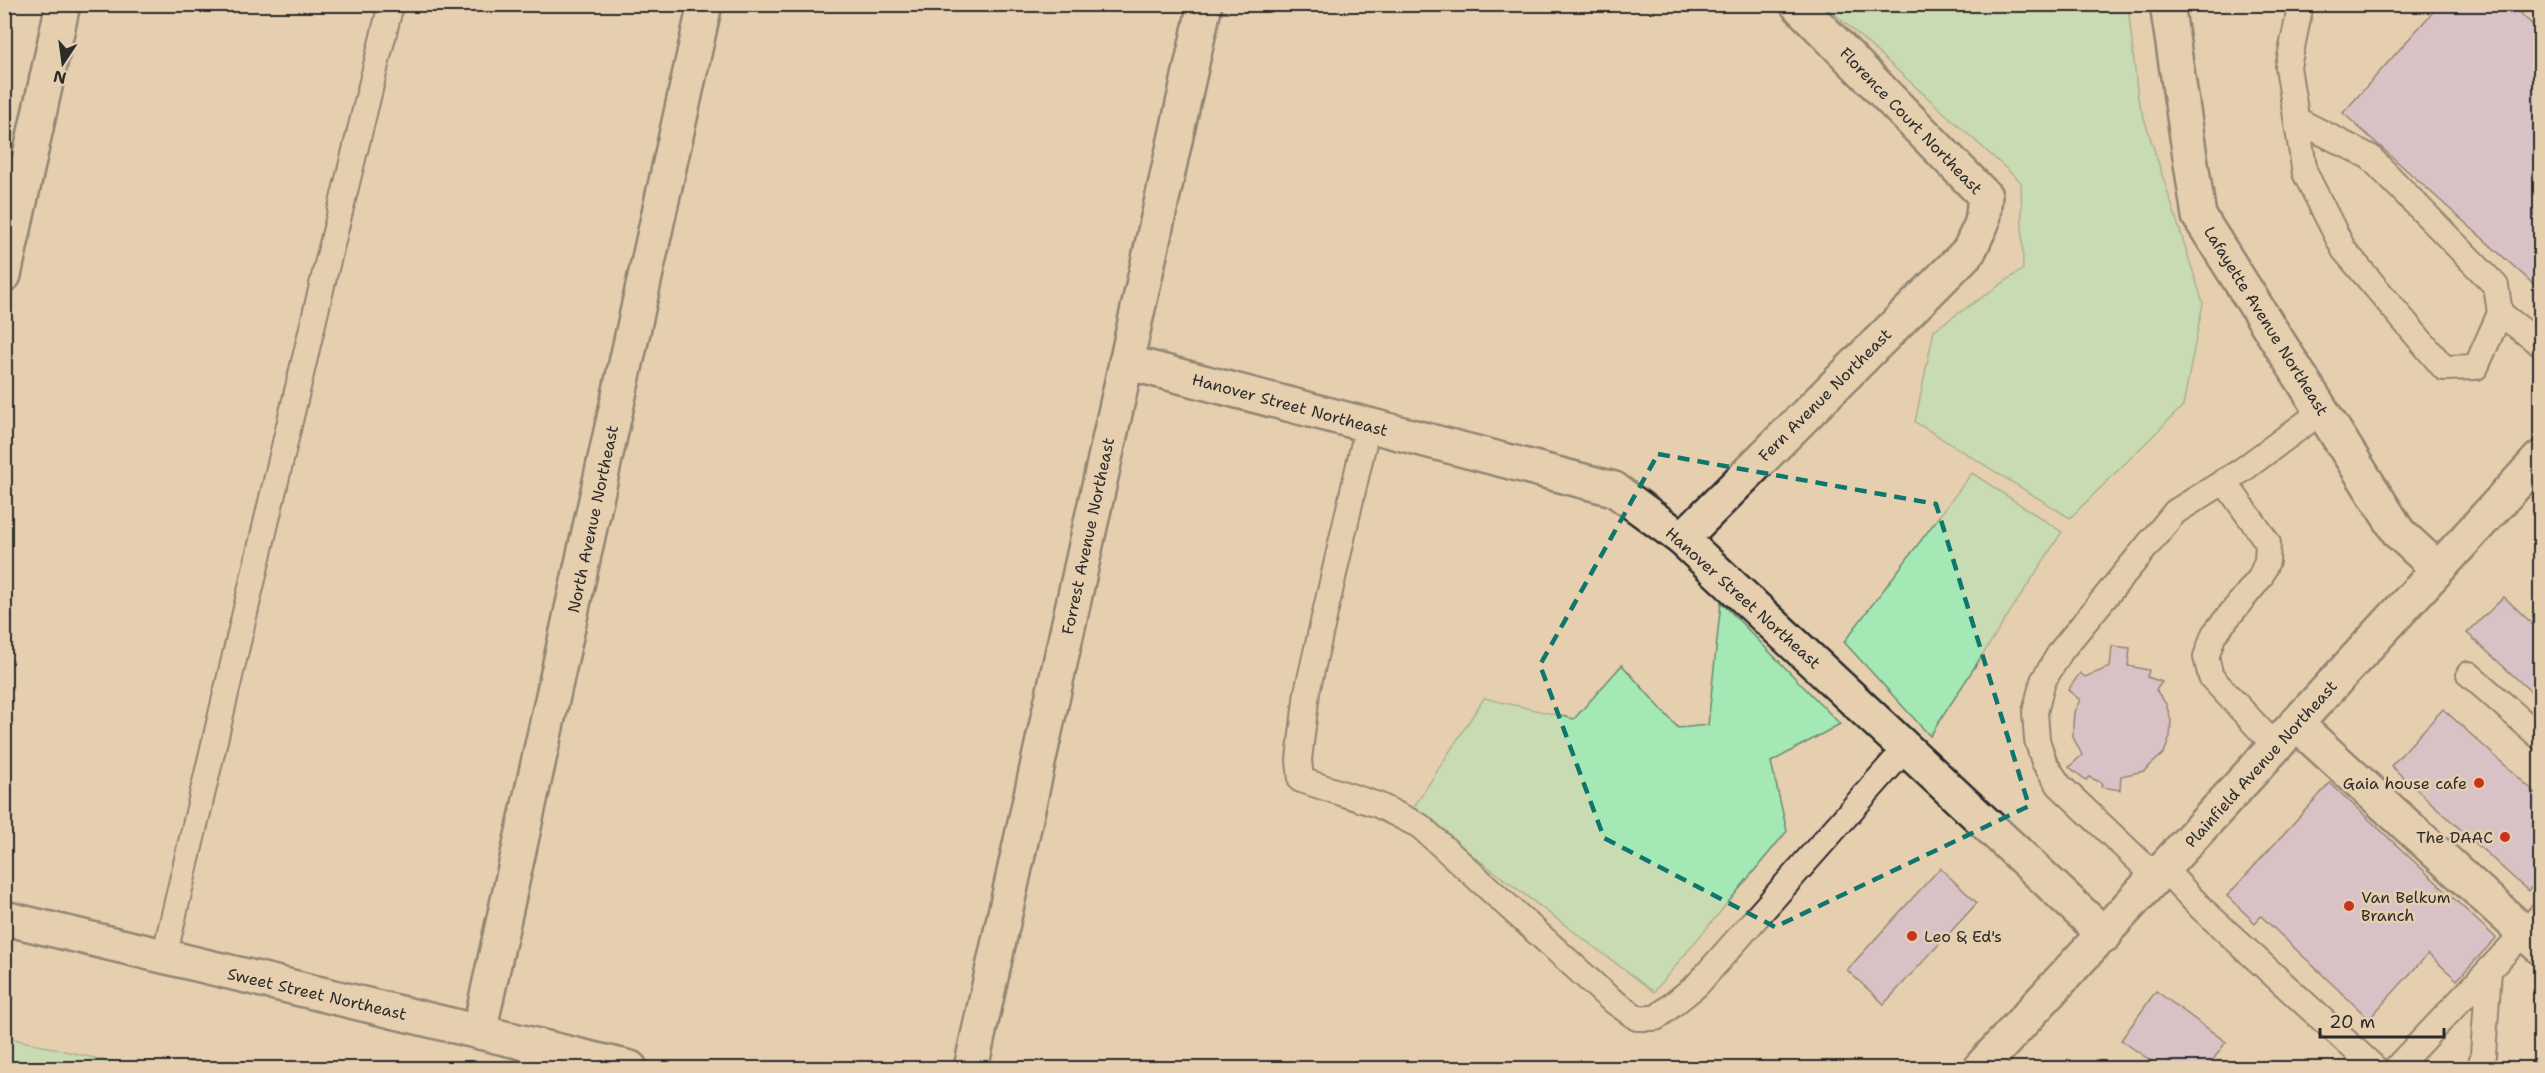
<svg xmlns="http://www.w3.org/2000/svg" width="2545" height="1073" font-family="'Shantell Sans',sans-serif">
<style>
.green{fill:#a4e9b5;stroke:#688a70;stroke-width:1.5}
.building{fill:#c9b2e1;stroke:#2b2b2b;stroke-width:1.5}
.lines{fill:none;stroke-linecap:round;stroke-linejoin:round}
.service-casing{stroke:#2b2b2b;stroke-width:28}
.minor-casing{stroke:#2b2b2b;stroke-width:38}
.tertiary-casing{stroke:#2b2b2b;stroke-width:38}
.primary-casing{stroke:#2b2b2b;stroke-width:38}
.service{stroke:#e6cfaf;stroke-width:24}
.minor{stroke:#e6cfaf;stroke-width:33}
.tertiary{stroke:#e6cfaf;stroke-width:33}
.primary{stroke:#e6cfaf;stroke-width:33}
.marked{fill:none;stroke:#0f766e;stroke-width:4.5;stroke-dasharray:12 8;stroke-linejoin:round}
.poi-dot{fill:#c8321e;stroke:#e6cfaf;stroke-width:2}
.labels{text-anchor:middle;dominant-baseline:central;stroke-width:5;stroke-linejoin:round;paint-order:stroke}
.street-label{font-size:16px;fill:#2b2b2b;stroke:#e6cfaf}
.poi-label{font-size:16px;fill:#2b2b2b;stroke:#e6cfaf;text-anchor:end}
</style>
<rect width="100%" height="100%" fill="#e6cfaf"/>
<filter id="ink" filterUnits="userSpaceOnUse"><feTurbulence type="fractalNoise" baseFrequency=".0167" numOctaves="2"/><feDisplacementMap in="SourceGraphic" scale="12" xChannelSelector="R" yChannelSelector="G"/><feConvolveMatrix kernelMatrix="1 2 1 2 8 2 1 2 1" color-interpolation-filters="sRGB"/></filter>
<g filter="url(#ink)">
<g class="green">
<polygon points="1836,5 2128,5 2138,99 2203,303 2183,406 2070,518 1915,422 1934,330 2023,269 2021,182 1835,14"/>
<polygon points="1972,473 2062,532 1930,736 1844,642"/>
<polygon points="1721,602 1840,724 1771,762 1787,831 1654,992 1412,810 1484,698 1574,719 1622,665 1678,728 1708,725"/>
<polygon points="4,1037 5,1037 137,1068 5,1068"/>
</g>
<g class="building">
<polygon points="2440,4 2511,4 2540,32 2540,290 2343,113"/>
<polygon points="2504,597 2540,631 2540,700 2467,633"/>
<polygon points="2112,646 2130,648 2128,666 2149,670 2147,677 2162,682 2156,690 2166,704 2171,720 2170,737 2164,753 2144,771 2121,776 2120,790 2101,787 2102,783 2089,777 2086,780 2069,767 2082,755 2073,737 2073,726 2074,712 2080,700 2068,690 2080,673 2085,677 2110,667"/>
<polygon points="2443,709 2540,797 2540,878 2528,891 2391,766"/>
<polygon points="2330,783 2496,938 2457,980 2428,954 2369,1019 2261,916 2255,923 2227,896"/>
<polygon points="1940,868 1977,903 1884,1004 1847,970"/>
<polygon points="2156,991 2226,1042 2207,1068 2161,1068 2121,1040"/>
<polygon points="189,1062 217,1068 187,1068"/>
</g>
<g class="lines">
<defs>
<g id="service">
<polyline points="2297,120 2370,157 2496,286 2500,313 2476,367 2444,368 2344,250 2305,173 2288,67 2301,4"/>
<polyline points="2500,313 2540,344"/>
<polyline points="1368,425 1307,692 1299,760 1301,780 1378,805 1420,826 1609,998 1637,1018 1656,1018 1697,985 1906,748"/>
<polyline points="2224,481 2268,543 2267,561 2260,578 2214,634 2206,657 2211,677 2276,747"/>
<polyline points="2469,674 2540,737"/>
<polyline points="2164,869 2202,909 2375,1068"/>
<polyline points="2157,878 2059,785 2044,762 2037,740 2035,712 2043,681 2061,651 2175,512 2241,471 2322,411"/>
<polyline points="164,957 323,281 391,4"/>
<polyline points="2396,1068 2540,916"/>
<polyline points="2480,1068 2483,1055 2489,970"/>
</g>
<g id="minor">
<polyline points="4,275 63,4"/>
<polyline points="1126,362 1614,489 1682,539 2105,935"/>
<polyline points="1682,539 1969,251 1982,223 1985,196 1797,4"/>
<polyline points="2296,724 2540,947"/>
<polyline points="479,1032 705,4"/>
<polyline points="971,1068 1205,4"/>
</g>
<g id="tertiary">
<polyline points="2167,4 2199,216 2399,533 2437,568"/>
<polyline points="4,918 630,1068"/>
</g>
<polyline id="primary" points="1980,1068 2540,458"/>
</defs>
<use href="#service" class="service-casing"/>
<use href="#minor" class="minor-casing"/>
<use href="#tertiary" class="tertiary-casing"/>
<use href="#primary" class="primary-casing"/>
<use href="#service" class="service"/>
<use href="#minor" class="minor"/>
<use href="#tertiary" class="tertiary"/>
<use href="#primary" class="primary"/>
</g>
</g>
<path d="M0 0H2545V1073H0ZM1658,454L1936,504L2029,806L1775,927L1604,838L1540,665Z" fill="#e6cfaf" fill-opacity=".55" fill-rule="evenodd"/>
<path class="marked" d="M1658,454L1936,504L2029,806L1775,927L1604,838L1540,665Z"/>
<g class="poi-dot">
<circle cx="2479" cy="783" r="6"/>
<circle cx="2505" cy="837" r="6"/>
<circle cx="2349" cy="906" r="6"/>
<circle cx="1912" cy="936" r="6"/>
</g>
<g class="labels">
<g class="street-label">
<text transform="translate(1911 121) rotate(46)">Florence Court Northeast</text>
<text transform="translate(2266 321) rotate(58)">Lafayette Avenue Northeast</text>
<text transform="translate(1825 395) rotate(-45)">Fern Avenue Northeast</text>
<text transform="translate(1290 405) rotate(15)">Hanover Street Northeast</text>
<text transform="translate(593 519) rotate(-78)">North Avenue Northeast</text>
<text transform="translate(1088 536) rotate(-78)">Forrest Avenue Northeast</text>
<text transform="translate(1743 598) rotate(42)">Hanover Street Northeast</text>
<text transform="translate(2261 764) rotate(-48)">Plainfield Avenue Northeast</text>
<text transform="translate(317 994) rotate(13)">Sweet Street Northeast</text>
</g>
<g class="poi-label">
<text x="2467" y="783">Gaia house cafe</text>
<text x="2493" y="837">The DAAC</text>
<text x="2361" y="897" text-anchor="start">Van Belkum<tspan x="2361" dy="18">Branch</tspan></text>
<text x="1924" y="936" text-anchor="start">Leo &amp; Ed's</text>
</g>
</g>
<rect width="2545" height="1073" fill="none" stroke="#e6cfaf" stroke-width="24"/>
<rect x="12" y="12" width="2521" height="1049" fill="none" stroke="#2b2b2b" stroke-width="2" filter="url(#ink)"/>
<g transform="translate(63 63) rotate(193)" stroke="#e6cfaf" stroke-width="4.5" paint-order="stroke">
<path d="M0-4.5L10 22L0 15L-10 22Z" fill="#2b2b2b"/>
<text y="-9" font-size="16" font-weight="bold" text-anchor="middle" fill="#2b2b2b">N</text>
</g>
<path d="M2320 1028v9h124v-9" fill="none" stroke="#2b2b2b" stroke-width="3"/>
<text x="2329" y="1028" font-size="18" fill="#2b2b2b" stroke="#e6cfaf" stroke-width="4.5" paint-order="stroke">20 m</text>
</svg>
